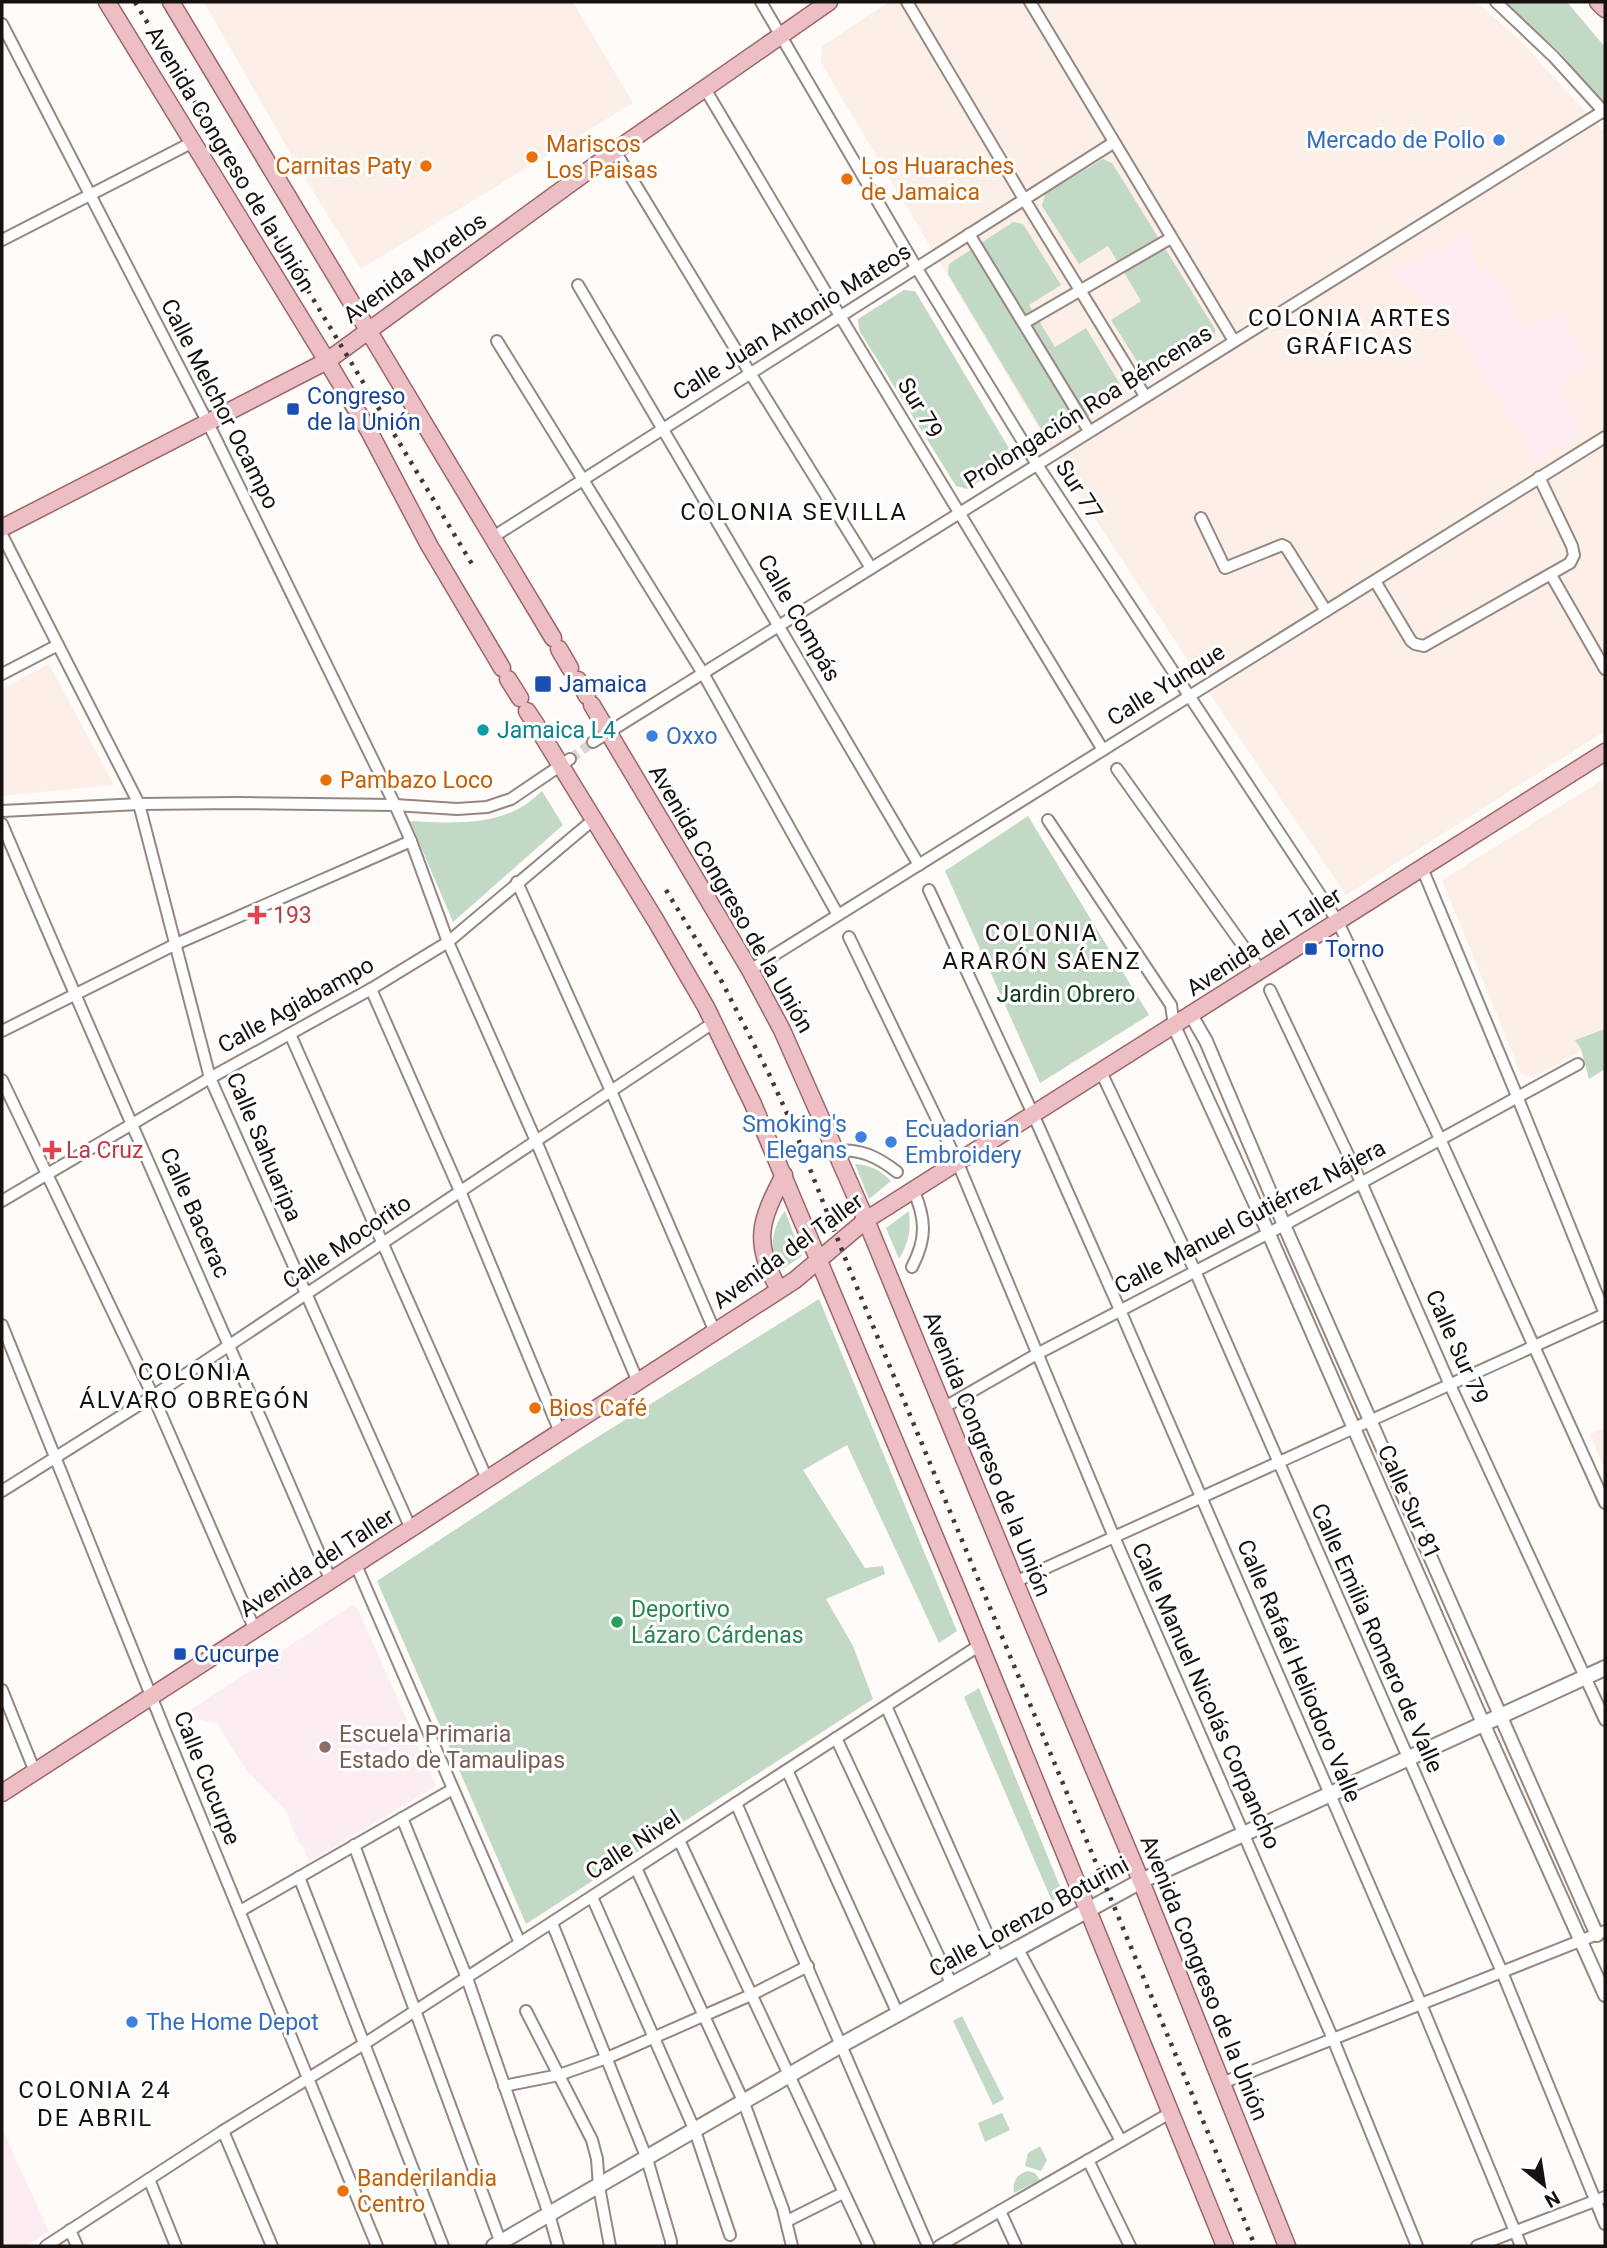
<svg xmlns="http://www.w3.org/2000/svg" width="1607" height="2248" font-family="Roboto,sans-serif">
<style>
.built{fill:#fcefe7}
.education{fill:#fcedf2}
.green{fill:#c1d9c5}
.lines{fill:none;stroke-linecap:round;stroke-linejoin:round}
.minor-tunnel{stroke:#dbd8d6;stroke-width:10;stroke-dasharray:10 5;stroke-linecap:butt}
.minor-casing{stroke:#958881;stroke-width:14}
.tertiary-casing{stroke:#958881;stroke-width:16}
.secondary-casing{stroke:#958881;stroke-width:18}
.primary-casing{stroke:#9a676b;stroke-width:19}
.minor{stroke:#fff;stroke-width:10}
.tertiary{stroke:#fff;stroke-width:12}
.secondary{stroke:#fff;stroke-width:14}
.primary{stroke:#edbfc4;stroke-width:16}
.rail{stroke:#3f3a38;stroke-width:4.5;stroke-dasharray:3.5 7;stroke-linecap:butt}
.shop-dot{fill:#3f7fe0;stroke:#fff;stroke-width:2.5}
.food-dot{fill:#e8710a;stroke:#fff;stroke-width:2.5}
.transit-dot{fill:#1a4fb4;stroke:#fff;stroke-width:2.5}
.culture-dot{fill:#0f9aa8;stroke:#fff;stroke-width:2.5}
.health-dot{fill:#e0444e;stroke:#fff;stroke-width:2.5}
.leisure-dot{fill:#2e9e5b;stroke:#fff;stroke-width:2.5}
.education-dot{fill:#8d6e63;stroke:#fff;stroke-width:2.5}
.labels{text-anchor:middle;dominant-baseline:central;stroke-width:6;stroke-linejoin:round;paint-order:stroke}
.shop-label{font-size:23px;fill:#366cbe;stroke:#fff;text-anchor:start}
.food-label{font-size:23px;fill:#c56008;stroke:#fff;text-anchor:start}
.street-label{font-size:23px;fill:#171210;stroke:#fff}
.transit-label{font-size:23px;fill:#164399;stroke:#fff;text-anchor:start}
.culture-label{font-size:23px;fill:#0d838f;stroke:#fff;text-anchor:start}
.health-label{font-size:23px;fill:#be3a42;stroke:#fff;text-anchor:start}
.park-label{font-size:23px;fill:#0c3e1c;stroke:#fff}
.leisure-label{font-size:23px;fill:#27864d;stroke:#fff;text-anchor:start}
.education-label{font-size:23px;fill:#785e54;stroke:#fff;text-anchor:start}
.neighbourhood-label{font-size:24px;letter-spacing:2px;fill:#171210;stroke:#fff}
</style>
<rect width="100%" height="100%" fill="#fefbf9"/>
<g class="built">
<polygon points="204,2 573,2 633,103 361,269 297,165"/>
<polygon points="889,2 1476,2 1520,40 1605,133 1605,731 1346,895 1219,708 1062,468 821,63 822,46"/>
<polygon points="49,664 114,785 2,796 2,689"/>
<polygon points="1605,778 1605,1029 1576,1040 1581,1051 1533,1078 1521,1074 1442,880"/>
<polygon points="1605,1428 1605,1470 1590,1434"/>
</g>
<g class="education">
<polygon points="1465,230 1479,270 1489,265 1527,331 1558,313 1589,366 1557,386 1583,433 1536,460 1449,319 1392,272 1450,244 1449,237"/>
<polygon points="352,1605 358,1609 436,1786 309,1862 302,1844 299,1844 286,1811 247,1771 216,1722 179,1717"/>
<polygon points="2,2128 49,2232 27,2246 2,2246"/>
</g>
<g class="green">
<polygon points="1502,2 1567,2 1605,47 1605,104 1602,104 1561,53"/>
<polygon points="1103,159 1112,163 1215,329 1215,338 1155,376 1145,374 1111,320 1141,301 1108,246 1079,264 1042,206 1045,194"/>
<polygon points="1013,222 1023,224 1061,285 1029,305 1055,347 1086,328 1121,386 1121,395 1052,439 1046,437 948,274 949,264"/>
<polygon points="904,290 915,291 1010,450 1008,463 967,489 956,486 859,330 858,319"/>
<path d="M542,791L563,825L453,922L410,821C446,823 488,826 520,808C528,804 535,797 542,791Z"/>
<polygon points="1028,816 1149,1015 1040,1083 945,871"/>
<polygon points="1605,1029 1605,1069 1589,1079 1581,1049 1575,1040"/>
<path d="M855,1164C870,1165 880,1170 891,1181L869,1199Z"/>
<path d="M785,1211L802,1256L776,1273C771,1252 770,1228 785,1211Z"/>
<path d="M909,1211C911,1231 909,1242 899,1259L886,1228Z"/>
<polygon points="819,1299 957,1631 939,1643 847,1445 803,1470 865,1568 883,1566 885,1574 826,1599 853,1646 873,1699 526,1924 377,1581 572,1453"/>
<polygon points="979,1688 1063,1894 1052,1901 964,1697"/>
<polygon points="962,2016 1004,2099 993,2105 953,2021"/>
<polygon points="1002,2113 1010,2130 985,2142 978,2123"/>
<polygon points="1040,2146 1047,2160 1041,2171 1025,2166 1028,2153"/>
<path d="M1028,2171L1035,2173L1040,2180L1014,2193C1012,2181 1017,2174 1028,2171Z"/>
</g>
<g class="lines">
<polyline class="minor-tunnel" points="570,759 593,742"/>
<defs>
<g id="minor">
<polyline points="761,2 916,267 1036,463 1338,922 1440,1139 1605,1503"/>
<polyline points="907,2 1024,199 1145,396"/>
<polyline points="1030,2 1234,341"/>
<polyline points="1496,2 1554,57 1605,113"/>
<polyline points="2,24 208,423 395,805 411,841 448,942 536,1141 638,1382"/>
<polyline points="704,87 840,316 1103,750"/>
<polyline points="615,151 750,373 871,568"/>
<polyline points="969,234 1089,431"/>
<polyline points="2,240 193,142"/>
<polyline points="578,285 919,865"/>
<polyline points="1024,323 1171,238"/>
<polyline points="497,341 704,675 838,915"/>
<polyline points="1201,518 1225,568 1282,545 1286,547 1326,611"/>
<polyline points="2,535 139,804 210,1078 411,1529"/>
<polyline points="493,537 1113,143"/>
<polyline points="1551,575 1605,669"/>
<polyline points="1375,581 1411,641 1415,644 1424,646 1570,563 1574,555 1572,546 1539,477"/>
<polyline points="2,674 58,645"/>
<polyline points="593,742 1605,110"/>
<polyline points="1117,769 1261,971"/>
<polyline points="2,811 139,804 239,803 395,805 457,809 487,807 511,799 570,759"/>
<polyline points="1048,820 1171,1005 1174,1026"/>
<path d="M2,824C109,1077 223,1328 331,1581"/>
<polyline points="1422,868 1517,1096 1605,1314"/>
<polyline points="517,882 611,1091 715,1332"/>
<polyline points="929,890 1033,1114 1120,1310 1421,2004 1521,2246"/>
<polyline points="849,937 957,1161 1114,1537 1333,2039 1417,2246"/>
<polyline points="750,970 1605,437"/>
<polyline points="371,989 460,1191 560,1432"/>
<polyline points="1270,990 1361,1182 1450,1385 1605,1720"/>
<polyline points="2,1031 176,944 411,841"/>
<polyline points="290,1034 487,1479"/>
<polyline points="1101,1072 1195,1271 1502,1972 1605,2224"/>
<polyline points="2,1080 153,1396 255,1630"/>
<path d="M835,1151C860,1148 878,1157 897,1172"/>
<polyline points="2,1201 210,1078 371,989 448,942 593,820"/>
<path d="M912,1267C927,1238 926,1219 913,1189"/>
<polyline points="2,1325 166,1733 377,2246"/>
<polyline points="943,1408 1037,1354 1284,1225 1578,1064"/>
<polyline points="2,1491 153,1396 713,1023"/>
<polyline points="356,1565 520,1943"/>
<polyline points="1015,1582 1605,1314"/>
<polyline points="2,1690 35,1772"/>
<polyline points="886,1706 998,1958"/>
<polyline points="836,1738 952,1985"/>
<polyline points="787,1770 898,2014"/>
<polyline points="736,1803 928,2246"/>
<polyline points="402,1818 467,1978 549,2214 558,2246"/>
<polyline points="679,1840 869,2246"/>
<polyline points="354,1845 502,2246"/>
<polyline points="636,1868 744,2103 783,2209 792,2246"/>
<polyline points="299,1877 443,2246"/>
<polyline points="592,1897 695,2131 730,2235"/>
<polyline points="240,1911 453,1789"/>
<polyline points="552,1923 647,2159 671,2241 671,2246"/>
<polyline points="1018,1949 1121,2141"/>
<polyline points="526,2011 592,2140 597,2159 599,2187 610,2246"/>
<polyline points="1222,2083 1605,1931"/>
<polyline points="504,2086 559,2075 607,2058 751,1995 808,1966"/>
<polyline points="223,2131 272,2246"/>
<polyline points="1088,2160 1130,2246"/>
<polyline points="149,2179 176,2246"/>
<polyline points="1000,2211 1016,2246"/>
<polyline points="787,2221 843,2193"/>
<polyline points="70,2230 77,2246"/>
<polyline points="46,2246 223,2131 364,2044 980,1645"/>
<polyline points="939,2246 1170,2113"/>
<polyline points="1477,2246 1605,2197"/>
</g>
<g id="tertiary">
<polyline points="1191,1015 1206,1041 1284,1225 1597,1935"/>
<polyline points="1174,1026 1268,1232 1483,1723 1605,1995"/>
</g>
<polyline id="secondary" points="494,2246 843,2044 1141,1881 1605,1668"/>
<g id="primary">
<polyline points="107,2 327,361 369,431 429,545 502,668"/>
<polyline points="171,2 553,638"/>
<polyline points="1598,2 1605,9"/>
<polyline points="2,528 327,361 615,151 829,2"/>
<polyline points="559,649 570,668"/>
<polyline points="508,679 520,698"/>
<polyline points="578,680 587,696"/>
<polyline points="592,705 750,970 782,1030 866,1220 1015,1582 1141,1881 1287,2246"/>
<polyline points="527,711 537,726"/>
<polyline points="542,735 656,921 706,1007 753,1104 961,1599 1225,2246"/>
<path d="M779,1290C753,1241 759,1223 784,1175"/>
<polyline points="2,1793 795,1280 866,1220 1605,752"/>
</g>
</defs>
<use href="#minor" class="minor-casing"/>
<use href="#tertiary" class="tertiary-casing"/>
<use href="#secondary" class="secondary-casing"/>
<use href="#primary" class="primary-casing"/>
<use href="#minor" class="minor"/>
<use href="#tertiary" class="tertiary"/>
<use href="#secondary" class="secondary"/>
<use href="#primary" class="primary"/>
<g class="rail">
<polyline points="135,2 475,569"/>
<polyline points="666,890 722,982 769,1074 795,1131 851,1273 1255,2246"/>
</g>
</g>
<g class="shop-dot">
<circle cx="1499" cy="140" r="7"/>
<circle cx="652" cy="736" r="7"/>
<circle cx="861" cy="1137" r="7"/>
<circle cx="891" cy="1142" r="7"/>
<circle cx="132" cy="2022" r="7"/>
</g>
<g class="food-dot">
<circle cx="532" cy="157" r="7"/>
<circle cx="426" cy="166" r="7"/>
<circle cx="847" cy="179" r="7"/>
<circle cx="326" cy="780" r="7"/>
<circle cx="535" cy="1408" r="7"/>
<circle cx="343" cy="2191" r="7"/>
</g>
<g class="transit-dot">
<rect x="286" y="402" width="14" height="14" rx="3.5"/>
<rect x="534" y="675" width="18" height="18" rx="3.5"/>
<rect x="1304" y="942" width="14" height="14" rx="3.5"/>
<rect x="173" y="1647" width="14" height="14" rx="3.5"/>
</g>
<circle class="culture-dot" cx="483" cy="730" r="7"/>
<g class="health-dot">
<path d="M253.5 904.5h7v7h7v7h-7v7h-7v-7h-7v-7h7z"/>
<path d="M48.5 1139.5h7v7h7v7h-7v7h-7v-7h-7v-7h7z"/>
</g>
<circle class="leisure-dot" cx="617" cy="1622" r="7"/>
<circle class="education-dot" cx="325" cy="1747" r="7"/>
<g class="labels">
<g class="shop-label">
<text x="1485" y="140" text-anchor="end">Mercado de Pollo</text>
<text x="666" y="736">Oxxo</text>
<text x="847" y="1124" text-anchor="end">Smoking's<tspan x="847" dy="26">Elegans</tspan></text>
<text x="905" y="1129">Ecuadorian<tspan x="905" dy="26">Embroidery</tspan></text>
<text x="146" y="2022">The Home Depot</text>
</g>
<g class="food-label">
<text x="546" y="144">Mariscos<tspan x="546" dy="26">Los Paisas</tspan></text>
<text x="412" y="166" text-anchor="end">Carnitas Paty</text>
<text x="861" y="166">Los Huaraches<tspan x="861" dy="26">de Jamaica</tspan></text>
<text x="340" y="780">Pambazo Loco</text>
<text x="549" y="1408">Bios Café</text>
<text x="357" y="2178">Banderilandia<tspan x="357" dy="26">Centro</tspan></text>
</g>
<g class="street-label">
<text transform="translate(230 159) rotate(59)">Avenida Congreso de la Unión</text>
<text transform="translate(415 268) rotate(-36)">Avenida Morelos</text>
<text transform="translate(792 322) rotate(-32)">Calle Juan Antonio Mateos</text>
<text transform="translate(220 404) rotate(63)">Calle Melchor Ocampo</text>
<text transform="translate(1088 407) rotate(-32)">Prolongación Roa Béncenas</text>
<text transform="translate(920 408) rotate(59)">Sur 79</text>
<text transform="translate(1079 490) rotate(57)">Sur 77</text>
<text transform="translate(799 618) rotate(60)">Calle Compás</text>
<text transform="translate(1166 685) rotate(-32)">Calle Yunque</text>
<text transform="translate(731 899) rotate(60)">Avenida Congreso de la Unión</text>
<text transform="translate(1264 942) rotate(-33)">Avenida del Taller</text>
<text transform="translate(296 1005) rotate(-29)">Calle Agiabampo</text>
<text transform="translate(264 1147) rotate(67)">Calle Sahuaripa</text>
<text transform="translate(195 1213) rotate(66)">Calle Bacerac</text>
<text transform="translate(1250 1217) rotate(-28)">Calle Manuel Gutiérrez Nájera</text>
<text transform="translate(347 1242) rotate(-34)">Calle Mocorito</text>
<text transform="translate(788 1251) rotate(-36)">Avenida del Taller</text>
<text transform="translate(1457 1347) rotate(66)">Calle Sur 79</text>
<text transform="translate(987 1454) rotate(68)">Avenida Congreso de la Unión</text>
<text transform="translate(1409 1502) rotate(66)">Calle Sur 81</text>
<text transform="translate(317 1563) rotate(-33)">Avenida del Taller</text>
<text transform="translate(1377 1638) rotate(66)">Calle Emilia Romero de Valle</text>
<text transform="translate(1299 1671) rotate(67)">Calle Rafaél Heliodoro Valle</text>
<text transform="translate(1206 1696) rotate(66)">Calle Manuel Nicolás Corpancho</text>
<text transform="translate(207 1778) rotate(68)">Calle Cucurpe</text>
<text transform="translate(633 1845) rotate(-33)">Calle Nivel</text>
<text transform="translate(1029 1917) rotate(-29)">Calle Lorenzo Boturini</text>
<text transform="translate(1204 1978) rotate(68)">Avenida Congreso de la Unión</text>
</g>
<g class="transit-label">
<text x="307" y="396">Congreso<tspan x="307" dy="26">de la Unión</tspan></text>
<text x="559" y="684">Jamaica</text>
<text x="1325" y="949">Torno</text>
<text x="194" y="1654">Cucurpe</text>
</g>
<g class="culture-label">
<text x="497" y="730">Jamaica L4</text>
</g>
<g class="health-label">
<text x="273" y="915">193</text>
<text x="66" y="1150">La Cruz</text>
</g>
<g class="park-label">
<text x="1066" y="994">Jardin Obrero</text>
</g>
<g class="leisure-label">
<text x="631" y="1609">Deportivo<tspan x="631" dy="26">Lázaro Cárdenas</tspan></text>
</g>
<g class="education-label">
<text x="339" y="1734">Escuela Primaria<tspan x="339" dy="26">Estado de Tamaulipas</tspan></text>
</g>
<g class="neighbourhood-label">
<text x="1350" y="318">COLONIA ARTES<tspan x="1350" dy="28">GRÁFICAS</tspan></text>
<text x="794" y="512">COLONIA SEVILLA</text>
<text x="1042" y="933">COLONIA<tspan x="1042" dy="28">ARARÓN SÁENZ</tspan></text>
<text x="195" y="1372">COLONIA<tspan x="195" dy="28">ÁLVARO OBREGÓN</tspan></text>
<text x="95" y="2090">COLONIA 24<tspan x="95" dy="28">DE ABRIL</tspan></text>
</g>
</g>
<rect width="1607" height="2248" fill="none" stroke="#171210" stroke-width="7"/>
<g transform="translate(1544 2185) rotate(150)" stroke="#ffffff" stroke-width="5" paint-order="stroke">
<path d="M0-5L12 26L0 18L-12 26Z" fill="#171210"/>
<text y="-10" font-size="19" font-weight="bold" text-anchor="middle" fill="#171210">N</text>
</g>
</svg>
